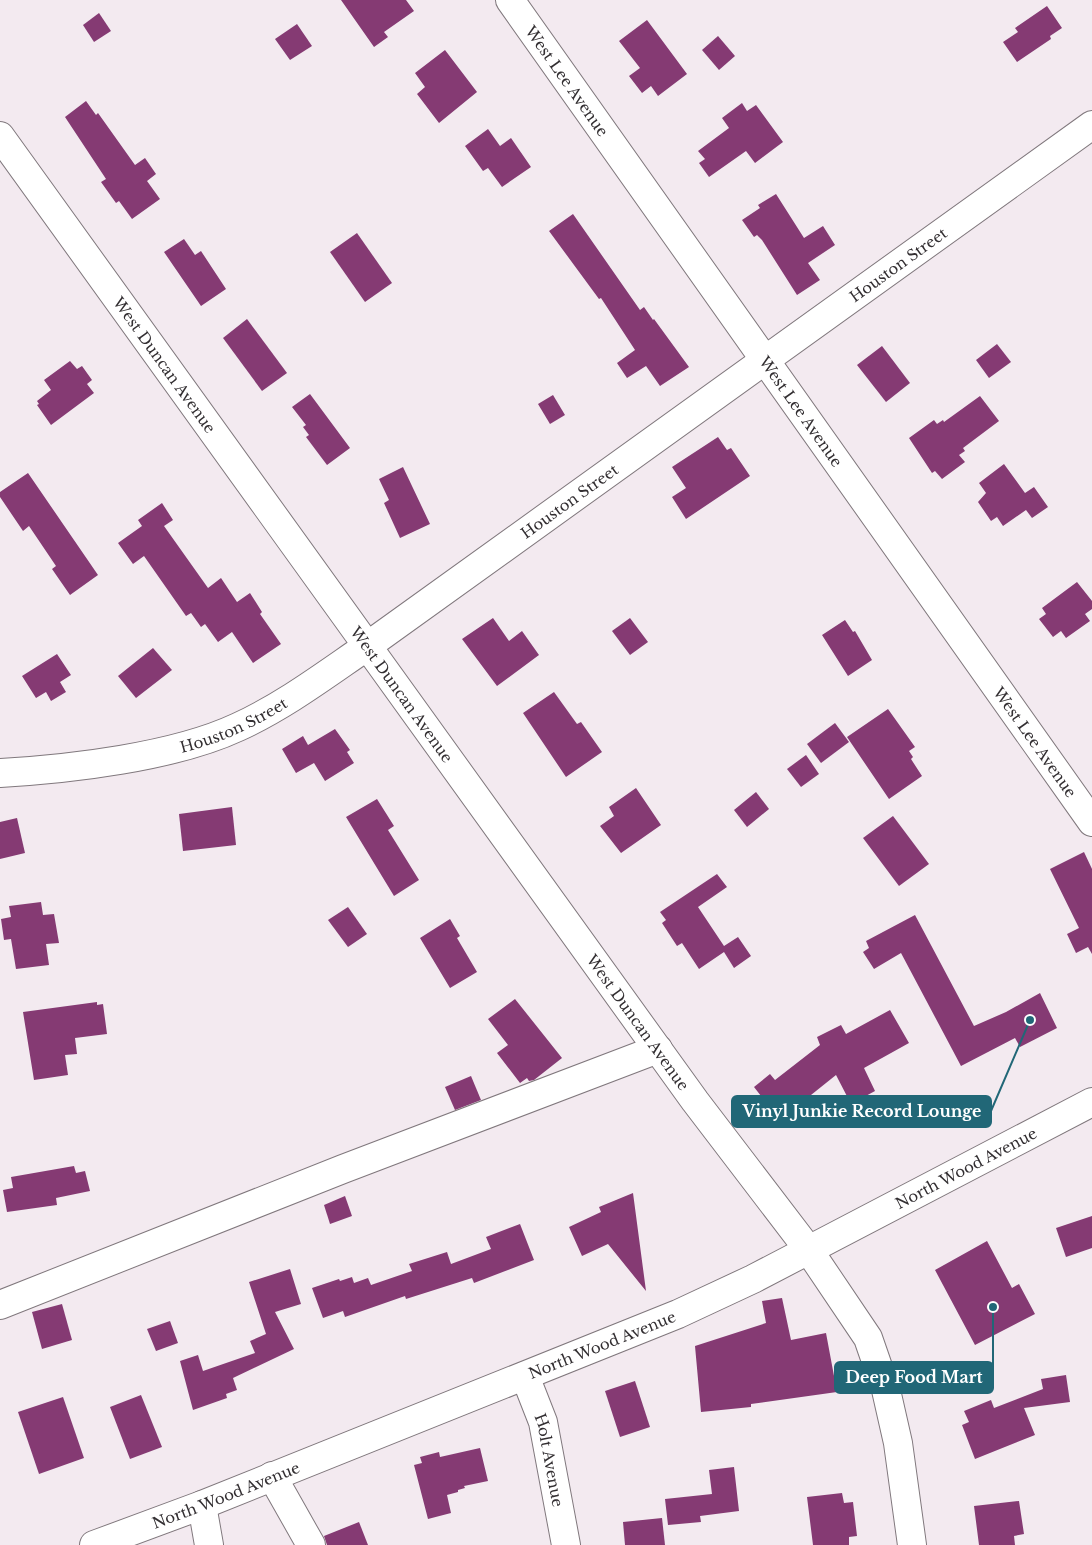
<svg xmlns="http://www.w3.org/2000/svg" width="1092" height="1545" font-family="'Libre Baskerville',serif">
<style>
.building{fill:#853a73}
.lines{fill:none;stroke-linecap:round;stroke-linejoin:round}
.street-casing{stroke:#80787d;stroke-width:30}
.secondary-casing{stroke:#80787d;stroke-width:30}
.street{stroke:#fff;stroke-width:28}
.secondary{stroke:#fff;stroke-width:28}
.labels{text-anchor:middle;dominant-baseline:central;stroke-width:5;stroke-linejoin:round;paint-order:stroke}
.street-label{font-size:15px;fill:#332f32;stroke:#fff}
.leader{fill:none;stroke:#216777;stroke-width:2}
.callout-dot{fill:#216777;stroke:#fff;stroke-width:2}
.callout{fill:#216777;stroke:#216777;stroke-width:2}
.callout-label{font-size:16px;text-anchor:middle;font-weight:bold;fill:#fff}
</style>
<rect width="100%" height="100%" fill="#f3eaf0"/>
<g class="building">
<polygon points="341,0 406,0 414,11 384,32 388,37 374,47"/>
<polygon points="1047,6 1062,28 1050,36 1051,39 1017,62 1003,42 1018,32 1015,28"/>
<polygon points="99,13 111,31 94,42 83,25"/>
<polygon points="647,20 687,74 658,96 651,86 642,93 629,76 640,68 619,41"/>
<polygon points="297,24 312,46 290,60 275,39"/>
<polygon points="718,36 735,56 719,70 702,50"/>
<polygon points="445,50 477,92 439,123 417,94 425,87 415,73"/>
<polygon points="86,101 96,115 98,113 135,165 145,158 156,174 147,181 160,199 132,219 119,201 116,203 101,182 106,179 65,117"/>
<polygon points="742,103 747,111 756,105 783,142 755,163 746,151 709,177 699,163 705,159 698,151 729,128 722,118"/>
<polygon points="488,129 500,146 511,138 531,167 502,187 488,168 483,171 465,146"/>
<polygon points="776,194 804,238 823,226 835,245 808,263 820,280 797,295 762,240 757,235 754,237 742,220 760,208 758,205"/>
<polygon points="573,214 640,310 644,307 653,320 654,319 689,367 660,386 646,366 627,378 617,363 635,350 601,298 599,299 549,231"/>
<polygon points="357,233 392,283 365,302 330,252"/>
<polygon points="184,239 195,255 201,251 226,289 201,306 164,252"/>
<polygon points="247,319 287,373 262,391 223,338"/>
<polygon points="997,344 1011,362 989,378 976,360"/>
<polygon points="882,346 910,383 886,402 857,365"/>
<polygon points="70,361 77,369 82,366 92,380 87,384 94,393 51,425 37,405 39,404 37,401 51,390 44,380"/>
<polygon points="310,394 350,448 327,465 306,437 309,435 303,427 306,425 292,407"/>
<polygon points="553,395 565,415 550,424 538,404"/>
<polygon points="980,396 999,421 963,448 965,451 959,455 965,462 942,479 935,471 932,473 909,438 934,420 937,424 943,420 944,422"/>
<polygon points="718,437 727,450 731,448 750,476 686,519 672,497 686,488 672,467"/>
<polygon points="1004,464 1025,493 1034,487 1048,507 1032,518 1026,510 1003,526 997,517 991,521 978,502 986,493 979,483"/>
<polygon points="403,467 430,524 400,538 384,503 389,500 379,479"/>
<polygon points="28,473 98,575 70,595 52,569 56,566 29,526 23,531 0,497 0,492"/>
<polygon points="162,503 173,520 164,526 208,588 221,578 237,602 250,593 262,612 260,614 281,644 253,663 232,632 218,642 205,624 201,627 191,613 186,616 144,556 133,564 118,543 142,526 138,520"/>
<polygon points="1077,582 1092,601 1092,609 1085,614 1090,621 1066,638 1061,631 1053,637 1039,619 1046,614 1042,608"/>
<polygon points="493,618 509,641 522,631 539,655 497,686 462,639"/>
<polygon points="630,618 648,642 630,655 612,631"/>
<polygon points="845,620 853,632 855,631 872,660 848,676 822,635"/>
<polygon points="153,648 172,670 136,698 118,676"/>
<polygon points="57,654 71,675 60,682 66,692 51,701 46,692 36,698 22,676"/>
<polygon points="554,692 577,724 581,722 602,752 566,777 523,713"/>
<polygon points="888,709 915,747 909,751 913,757 911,759 922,776 889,799 847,737"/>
<polygon points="835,723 849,742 821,763 807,744"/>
<polygon points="335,729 350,750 347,752 354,763 325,781 314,763 296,773 282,749 303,736 308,745"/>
<polygon points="806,755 819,774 801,787 787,769"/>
<polygon points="636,788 661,825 621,853 600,826 614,816 609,807"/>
<polygon points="756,792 769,809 747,827 734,810"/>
<polygon points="377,799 394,826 388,830 419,880 394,896 346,817"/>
<polygon points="232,807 236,845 183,851 179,814"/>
<polygon points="893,816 929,864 899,886 863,838"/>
<polygon points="17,818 25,853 0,859 0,822"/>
<polygon points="1084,852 1092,869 1092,954 1088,947 1076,953 1067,934 1079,928 1050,869"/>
<polygon points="717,874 727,887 698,907 724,946 738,937 751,956 734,968 724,952 699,969 682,943 677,946 662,923 666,920 660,912"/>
<polygon points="41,902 43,915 54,914 59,943 46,944 49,965 16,969 11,939 4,940 1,919 11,917 9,906"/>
<polygon points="348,907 367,934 348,947 328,920"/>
<polygon points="915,915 974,1026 1006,1012 1040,993 1057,1028 1020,1047 1015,1038 961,1066 901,953 874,969 863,952 869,948 866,941"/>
<polygon points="450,919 460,936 457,938 477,972 450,988 420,938"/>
<polygon points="515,999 562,1058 534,1080 529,1081 527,1078 520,1083 497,1053 508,1045 488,1019"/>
<polygon points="97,1002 97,1005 103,1004 107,1034 75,1038 77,1054 65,1055 68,1075 34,1080 23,1012"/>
<polygon points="890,1010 909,1043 864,1068 875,1091 851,1104 836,1075 806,1099 811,1105 797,1116 792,1109 781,1118 778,1113 764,1124 749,1105 761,1096 754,1087 770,1074 775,1080 820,1045 817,1037 841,1025 846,1034"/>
<polygon points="471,1076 481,1100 455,1110 445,1087"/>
<polygon points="74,1166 76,1173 85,1171 90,1191 56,1198 57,1205 7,1212 3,1190 13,1188 11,1177"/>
<polygon points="633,1193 646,1291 608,1244 582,1256 569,1227 601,1212 599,1207"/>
<polygon points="345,1196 352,1216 330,1224 324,1205"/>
<polygon points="1092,1216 1092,1248 1066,1257 1056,1228"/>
<polygon points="520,1224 534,1260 474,1283 472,1278 406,1299 405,1296 345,1317 343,1311 323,1318 312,1288 339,1279 340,1281 352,1277 354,1283 368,1278 371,1285 412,1271 409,1264 447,1252 451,1264 491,1249 486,1237"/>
<polygon points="987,1241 1012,1288 1019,1284 1035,1314 975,1345 935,1270"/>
<polygon points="290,1269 301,1304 275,1312 294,1349 233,1378 237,1390 226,1394 227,1398 193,1410 180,1361 198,1355 203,1371 255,1353 250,1341 266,1334 249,1282"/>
<polygon points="782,1298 791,1340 826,1333 837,1392 751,1404 751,1407 701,1412 695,1346 766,1323 762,1301"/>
<polygon points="62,1304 72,1340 42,1349 32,1312"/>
<polygon points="170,1321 178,1343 156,1351 147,1329"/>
<polygon points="1066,1375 1070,1402 1024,1408 1035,1435 975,1459 962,1425 969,1422 964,1411 991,1400 994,1408 1043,1389 1041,1379"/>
<polygon points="635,1381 650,1427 620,1437 605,1391"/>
<polygon points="141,1395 162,1447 130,1459 110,1407"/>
<polygon points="63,1397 84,1458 39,1474 18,1412"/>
<polygon points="480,1448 488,1481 464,1486 465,1488 458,1490 458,1492 447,1495 451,1513 428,1519 414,1465 422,1463 420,1457 439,1452 440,1457"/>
<polygon points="734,1467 739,1511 700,1516 701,1522 668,1525 665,1499 712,1494 709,1470"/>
<polygon points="842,1493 844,1503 853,1502 857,1536 849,1537 849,1545 813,1545 807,1497"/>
<polygon points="1019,1501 1024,1534 1014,1536 1015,1545 979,1545 974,1506"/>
<polygon points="662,1518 665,1545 625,1545 623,1522"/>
<polygon points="359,1522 368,1545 327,1545 324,1536"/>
</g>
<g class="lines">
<defs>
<g id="street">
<path id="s1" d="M510,0L1092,822"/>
<path id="s2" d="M0,136L695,1101L808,1249L868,1338L886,1390L898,1443L912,1545"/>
<path id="s3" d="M0,773C70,769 174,757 238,727C284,706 325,675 366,647L1092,125"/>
<polyline points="0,1305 343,1169 658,1049"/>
<path id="s4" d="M525,1376L543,1422L566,1545"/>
<polyline points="272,1476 311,1545"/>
<polyline points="202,1505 209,1545"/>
</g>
<g id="secondary">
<path id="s5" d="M94,1545L202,1505L678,1314L753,1279L1092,1102"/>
</g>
</defs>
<use href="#street" class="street-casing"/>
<use href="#secondary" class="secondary-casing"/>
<use href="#street" class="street"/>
<use href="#secondary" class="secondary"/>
</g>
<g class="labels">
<g class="street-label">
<text stroke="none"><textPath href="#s1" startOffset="99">West Lee Avenue</textPath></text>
<text stroke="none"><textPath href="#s3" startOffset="1050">Houston Street</textPath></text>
<text stroke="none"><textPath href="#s2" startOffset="282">West Duncan Avenue</textPath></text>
<text stroke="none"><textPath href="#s1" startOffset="504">West Lee Avenue</textPath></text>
<text stroke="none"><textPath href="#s3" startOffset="645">Houston Street</textPath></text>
<text stroke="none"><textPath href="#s2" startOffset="688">West Duncan Avenue</textPath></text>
<text stroke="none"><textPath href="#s3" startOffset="240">Houston Street</textPath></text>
<text stroke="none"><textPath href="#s1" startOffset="909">West Lee Avenue</textPath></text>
<text stroke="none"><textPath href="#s2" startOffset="1092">West Duncan Avenue</textPath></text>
<text stroke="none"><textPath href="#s5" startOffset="951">North Wood Avenue</textPath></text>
<text stroke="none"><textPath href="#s5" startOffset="546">North Wood Avenue</textPath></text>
<text stroke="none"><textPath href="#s4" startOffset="88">Holt Avenue</textPath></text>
<text stroke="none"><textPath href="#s5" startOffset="141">North Wood Avenue</textPath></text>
</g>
</g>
<path class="leader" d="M1030 1020L991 1111M993 1307L993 1377"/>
<g class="callout-dot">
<circle cx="1030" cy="1020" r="5"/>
<circle cx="993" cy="1307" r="5"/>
</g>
<g class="callout">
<rect x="732" y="1096" width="259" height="31" rx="5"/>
<rect x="835" y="1362" width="158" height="31" rx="5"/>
</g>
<g class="callout-label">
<text x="862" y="1117">Vinyl Junkie Record Lounge</text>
<text x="914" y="1383">Deep Food Mart</text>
</g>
</svg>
